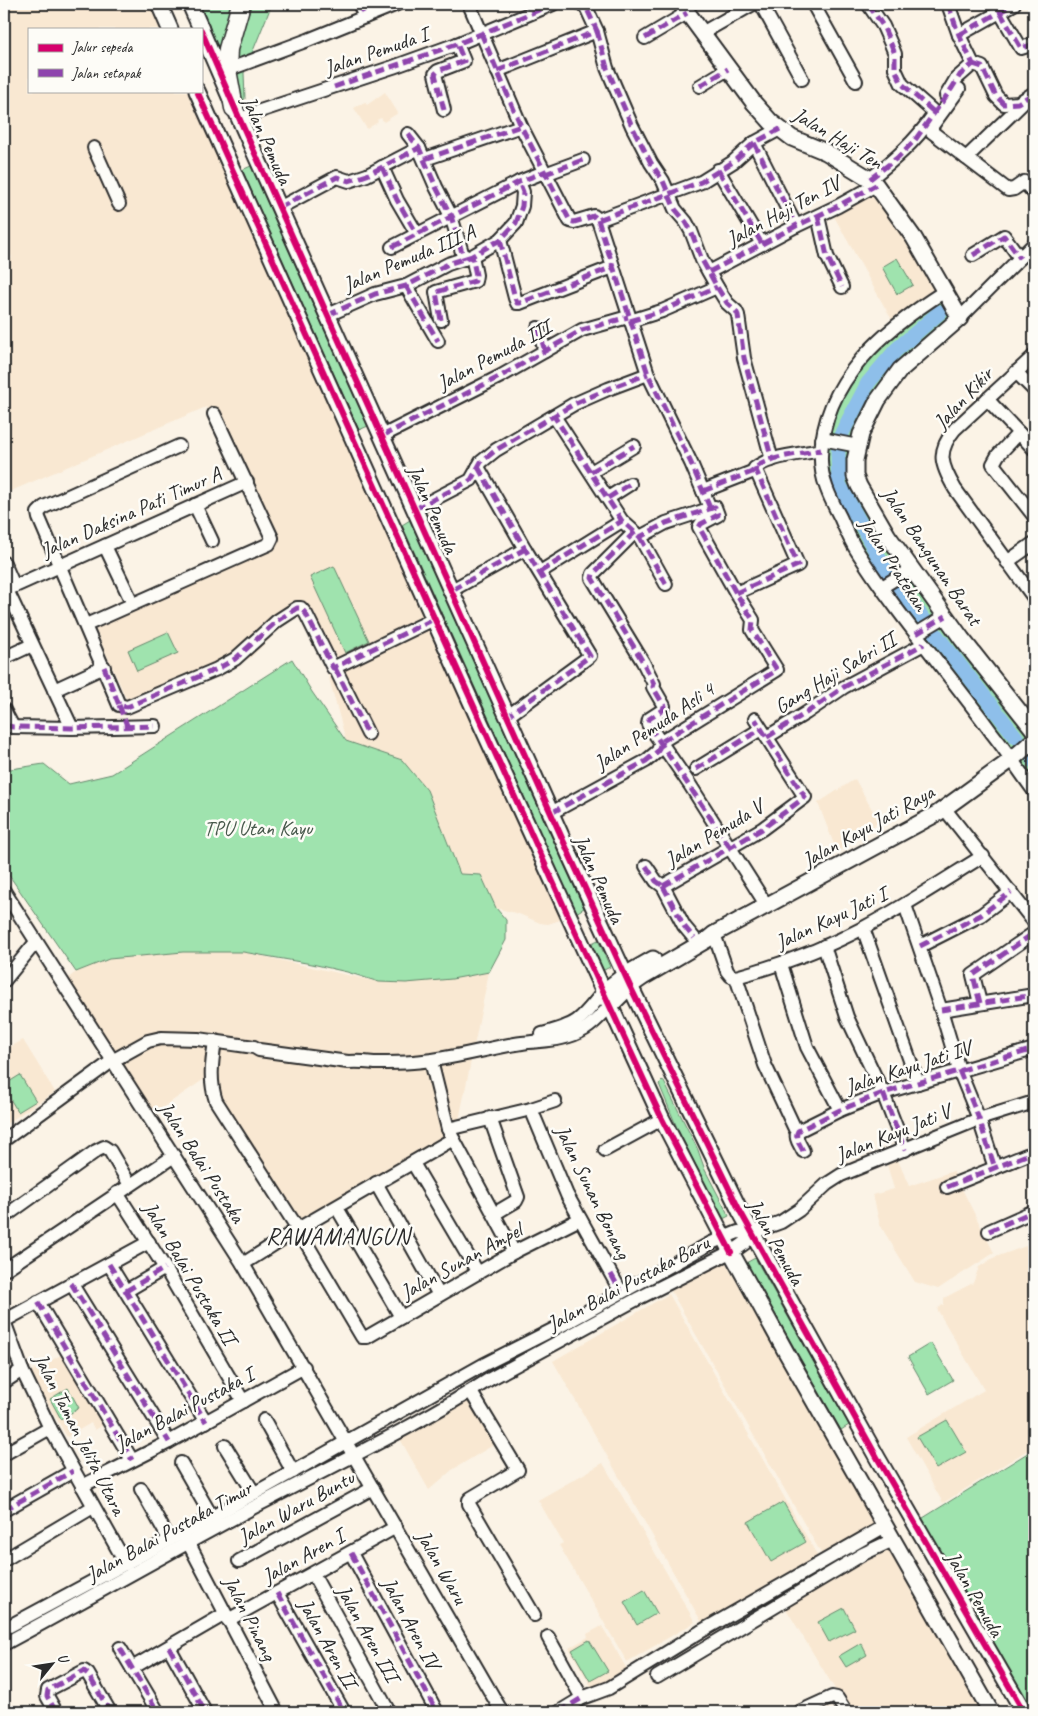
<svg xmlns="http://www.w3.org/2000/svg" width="1038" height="1716" font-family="Caveat,sans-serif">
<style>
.built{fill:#f9e8d2}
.green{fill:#9fe3ae;stroke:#65876c}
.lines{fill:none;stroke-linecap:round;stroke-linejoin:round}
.river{stroke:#8ebfea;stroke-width:15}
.minor-casing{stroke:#2b2b2b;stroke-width:16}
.major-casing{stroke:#2b2b2b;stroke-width:19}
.highway-casing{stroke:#2b2b2b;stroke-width:21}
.minor{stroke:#fdfcf7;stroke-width:12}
.major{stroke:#fdfcf7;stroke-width:15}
.highway{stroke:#fdfcf7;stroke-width:18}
.quiet{stroke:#8e44ad;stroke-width:5;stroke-dasharray:10 5;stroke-linecap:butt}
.cycleway-casing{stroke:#fdfcf7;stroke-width:9}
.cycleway{stroke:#d6006c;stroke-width:6}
.labels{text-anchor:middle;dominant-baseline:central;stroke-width:5;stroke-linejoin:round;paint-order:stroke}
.street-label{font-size:21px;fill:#2b2b2b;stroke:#fdfcf7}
.park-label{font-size:21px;fill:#48594c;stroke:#fdfcf7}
.quarter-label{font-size:24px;letter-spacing:1px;fill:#2b2b2b;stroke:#fdfcf7}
</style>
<rect width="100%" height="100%" fill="#fbf3e6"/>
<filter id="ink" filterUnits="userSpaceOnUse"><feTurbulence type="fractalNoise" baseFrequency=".02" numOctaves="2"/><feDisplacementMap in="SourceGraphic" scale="10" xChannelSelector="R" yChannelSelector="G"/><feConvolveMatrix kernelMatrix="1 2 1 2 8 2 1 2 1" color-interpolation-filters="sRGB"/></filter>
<g filter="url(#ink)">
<g class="built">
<polygon points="4,4 161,4 171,29 29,29 29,91 198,91 569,917 548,924 540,923 519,914 496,908 481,875 460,874 427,790 402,760 346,741 311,611 287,622 250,658 131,709 92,622 270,546 206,407 4,494 4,262 12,258 4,241"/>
<polygon points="385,92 398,113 384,122 381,118 377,120 378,122 367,129 354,108 365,102 367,105"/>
<polygon points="873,189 941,293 893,322 831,211"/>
<polygon points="855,779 879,822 837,852 818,803"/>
<polygon points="183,952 243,952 379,982 452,979 489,972 454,1145 301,1233 203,1080 147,1118 58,986 76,972 109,959"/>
<polygon points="23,1040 55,1092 4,1125 4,1053 8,1048"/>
<polygon points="897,1158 909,1186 953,1171 994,1253 938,1289 915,1282 880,1225 873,1195 894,1189 886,1161"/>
<polygon points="1034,1243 1034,1446 943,1503 906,1437 984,1390 937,1309 944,1304 944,1298 973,1283 979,1267 993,1258"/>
<polygon points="724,1260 981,1712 849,1712 783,1604 833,1574 671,1291"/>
<polygon points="669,1294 821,1562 705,1628 553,1361"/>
<polygon points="68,1351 108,1422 95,1430 91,1423 67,1437 30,1372"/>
<polygon points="467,1400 469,1401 495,1444 452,1470 429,1490 400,1439"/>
<polygon points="603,1463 695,1622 627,1662 559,1545 563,1543 538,1500"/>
<polygon points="602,1626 632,1678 598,1698 569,1648 588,1637 587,1634"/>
</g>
<g class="green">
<polygon points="197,4 272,4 244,73 245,99 239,100"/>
<polygon points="251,166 368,426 359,430 242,170"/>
<polygon points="897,258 913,285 897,294 882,267"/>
<polygon points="945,291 960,318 900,370 868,419 859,486 1034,730 1034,791 882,587 825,487 822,439 855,366"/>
<polygon points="410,520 584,908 576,913 402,525"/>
<polygon points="334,566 369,641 345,653 310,577"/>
<polygon points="168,632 178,653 137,671 128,650"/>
<polygon points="292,659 312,692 346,741 402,760 427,790 460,874 481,875 496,908 506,920 506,940 489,972 452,979 406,983 379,982 347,972 312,964 243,952 183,952 109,959 76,972 4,868 4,770 44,764 69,784 112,774"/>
<polygon points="598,940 610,967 602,971 590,944"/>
<polygon points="20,1075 36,1101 18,1112 4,1089 4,1085"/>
<polygon points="663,1080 698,1150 705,1170 729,1216 723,1219 678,1130 659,1084"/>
<polygon points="755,1258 849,1425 841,1430 746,1263"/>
<polygon points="931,1343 953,1380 929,1394 908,1357"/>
<polygon points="68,1388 79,1408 61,1419 50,1399"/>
<polygon points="947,1420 966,1452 936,1469 917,1437"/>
<polygon points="1034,1449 1034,1712 1024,1712 915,1523"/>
<polygon points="783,1502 806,1542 771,1562 748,1522"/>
<polygon points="644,1590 657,1613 637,1625 624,1602"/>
<polygon points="844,1608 855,1629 829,1642 818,1622"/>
<polygon points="589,1640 608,1671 590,1681 572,1650"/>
<polygon points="861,1643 867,1655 846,1667 839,1656"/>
</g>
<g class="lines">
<g class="river">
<polyline points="842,433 868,383 896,350 940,312"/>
<polyline points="838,453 839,484 888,574"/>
<polyline points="898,586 1016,737"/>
<polyline points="1034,760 1034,761"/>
</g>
<defs>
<g id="minor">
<polyline points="359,4 365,17"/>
<polyline points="469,4 521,126 570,221 574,222 594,216 598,220 701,182 733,162 754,143 780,129"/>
<polyline points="761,4 802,79"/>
<polyline points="813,4 856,81"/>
<polyline points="868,4 883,26 891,44 895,54 895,69 902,84 935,113"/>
<polyline points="948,4 959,35 973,64"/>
<polyline points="1000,12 1021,48 1034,44"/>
<polyline points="597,31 607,68 632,126 651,163 663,181 675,209 686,222 691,231 702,260 717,287 727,303 736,311 738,315 744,358 772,460"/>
<polyline points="702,33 753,4"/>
<polyline points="959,35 1014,4"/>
<polyline points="645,38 687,13"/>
<polyline points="973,64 982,67 996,96 1004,104 1018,103 1034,93"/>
<polyline points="227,70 308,40 397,4"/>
<polyline points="497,71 597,31 586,7 581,4"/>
<polyline points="700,86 728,69"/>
<polyline points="959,89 932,126 932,132 1008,190 1014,189 1024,182 1034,193"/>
<polyline points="946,96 956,79 973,64"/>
<polyline points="444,110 435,74 438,71 464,61 457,44"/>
<polyline points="240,120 254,113 393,67 457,44 553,4"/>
<polyline points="408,134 419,148 436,187 451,216 464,259"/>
<polyline points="754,143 796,226"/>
<polyline points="94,148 119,204"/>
<polyline points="966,158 1023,103"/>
<polyline points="425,159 521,126"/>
<polyline points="382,167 397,200 417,234"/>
<polyline points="718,170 762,244"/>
<polyline points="545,174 583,160"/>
<path d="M870,179C894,160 915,142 932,117"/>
<polyline points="279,208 337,177 349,181 367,175 419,148"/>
<polyline points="818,216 827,256 842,287"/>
<polyline points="598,220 648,374 691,463 710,508"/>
<polyline points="500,240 515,298 517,303 520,303 613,267"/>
<polyline points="392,247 519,182 544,172"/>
<polyline points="973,255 1004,236 1020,258"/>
<polyline points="709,272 796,226 838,206 876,185"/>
<polyline points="406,286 438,341"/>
<path d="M945,291C885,329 823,380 821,456C820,478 830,498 840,517C845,528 850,540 857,551C897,615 948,672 992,733C1007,752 1020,772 1034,791"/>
<polyline points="328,315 375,294 406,286 448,264 472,256 500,240 516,223 522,206 523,192 519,182"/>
<polyline points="960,318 1034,244"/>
<polyline points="441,320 436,292 475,281 476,275 472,256"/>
<polyline points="630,321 662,311 717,287"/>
<polyline points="538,328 545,351"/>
<path d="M1034,356L955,429C936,452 941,465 955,489L1034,598"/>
<polyline points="1016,372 1034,390"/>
<polyline points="987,399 1034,449"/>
<polyline points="1019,433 998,455 993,464 1034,516"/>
<polyline points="382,436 501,376 582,330 628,317"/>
<polyline points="822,439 858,446"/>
<polyline points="179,446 44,507 38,513 39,518 119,705 127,707 217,669 235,659 277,621 297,608 301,608 306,614 333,668 434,619"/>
<polyline points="478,467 525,549 590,656 508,716"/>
<polyline points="591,472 634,446"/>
<path d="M703,491L752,472C762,456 804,454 821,450"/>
<polyline points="608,498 630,484"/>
<polyline points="195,505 212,541"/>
<polyline points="415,509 471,480 481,462 496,450 574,404 608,389 648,374"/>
<polyline points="635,532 593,574 592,578 643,662 654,684 653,687 664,706 663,710 649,719 648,724 690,785 767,906"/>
<polyline points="640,537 666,584"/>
<polyline points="105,546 129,596"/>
<polyline points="1007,562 1034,543"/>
<polyline points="4,563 14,586"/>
<polyline points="540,572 622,521"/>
<polyline points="882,587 911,569"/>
<polyline points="7,590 72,728"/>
<polyline points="452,590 525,549"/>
<polyline points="4,591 247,482"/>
<polyline points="736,593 798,565 755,468"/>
<polyline points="86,625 269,544 272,538 214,414"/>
<polyline points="916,634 946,616"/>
<polyline points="4,658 32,645"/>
<polyline points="335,668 368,734"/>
<polyline points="54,690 104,667"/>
<polyline points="4,710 13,727"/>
<polyline points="4,725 13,727 72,728 155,726"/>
<polyline points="767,737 806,713 844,687 924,644"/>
<polyline points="696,769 761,729"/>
<polyline points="944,808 1034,922"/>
<polyline points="551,813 646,761 658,751 661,742 777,670 752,630 753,620 736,593 699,527 701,524 718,515 715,507 666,523 640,537 622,521 554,416"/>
<polyline points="646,866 656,881 663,886"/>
<polyline points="663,886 762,829 805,797 755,719"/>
<polyline points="663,886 684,926 694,938"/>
<polyline points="4,891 243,1264 502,1712"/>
<polyline points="905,905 941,1010 959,1070 979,1119 995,1168"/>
<polyline points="863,928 918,1083"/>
<path d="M714,934L727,971L731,976L736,977C780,965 824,949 865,927C905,906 944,880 983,856"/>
<polyline points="824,946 847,1017 883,1093 905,1150"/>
<polyline points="920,946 981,915 1011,892"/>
<polyline points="781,964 807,1047 840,1110"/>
<polyline points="736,977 765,1065 795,1129 798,1131"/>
<polyline points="4,981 36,942"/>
<polyline points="980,1003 973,975 1034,933"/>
<polyline points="941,1010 1034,995"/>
<path d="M542,1034C579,1024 580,1021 603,992"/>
<path d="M215,1041C212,1062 209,1080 216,1101L298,1229L362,1337H367L514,1252L580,1219"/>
<polyline points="431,1061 448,1129 514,1252"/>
<polyline points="531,1109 567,1195 621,1292"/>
<polyline points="490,1118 518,1197 516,1201 494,1214"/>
<polyline points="448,1129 531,1109 555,1101"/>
<polyline points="798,1131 840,1110 883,1093 1034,1049"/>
<path d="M798,1131C794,1138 800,1144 803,1151"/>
<path d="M4,1140L112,1061L148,1041L161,1038L198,1039L254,1047L259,1050L348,1062C358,1061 366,1062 375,1063C388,1063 400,1063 413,1062C450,1060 486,1048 522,1043C544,1040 565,1041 585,1029C595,1023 602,1014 610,1006"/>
<polyline points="605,1150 662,1119"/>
<polyline points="413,1163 478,1273"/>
<polyline points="376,1183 439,1295"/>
<polyline points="947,1187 1034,1152"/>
<polyline points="117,1193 165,1268 243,1401"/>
<polyline points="337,1208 401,1317"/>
<polyline points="4,1217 96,1151 104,1147 110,1151 130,1185"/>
<polyline points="989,1231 1034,1211"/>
<polyline points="109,1264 206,1422"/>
<polyline points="243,1264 298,1229 453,1139"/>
<polyline points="4,1270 174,1156"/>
<polyline points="71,1283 169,1442"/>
<polyline points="126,1291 165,1268"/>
<polyline points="38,1302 132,1460"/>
<polyline points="4,1321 22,1370 50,1428 126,1564"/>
<polyline points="4,1321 149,1242"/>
<polyline points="4,1382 22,1370"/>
<polyline points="471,1392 518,1470 471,1498 469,1500 469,1504 534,1615"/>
<polyline points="264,1420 293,1472"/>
<polyline points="225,1446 254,1493"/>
<polyline points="4,1454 50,1428"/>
<polyline points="181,1463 212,1517"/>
<polyline points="82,1486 169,1442 304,1367"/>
<polyline points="141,1489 169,1539"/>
<polyline points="4,1510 73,1471"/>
<polyline points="188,1542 277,1712"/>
<polyline points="351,1553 437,1712"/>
<polyline points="4,1560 93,1507"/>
<polyline points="239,1561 373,1488"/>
<polyline points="313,1574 389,1712"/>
<polyline points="277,1593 344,1712"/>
<polyline points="228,1620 396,1527"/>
<polyline points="4,1629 212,1517 483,1365 568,1322 711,1243 738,1232 751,1233 781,1222 799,1210 827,1184 841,1175 979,1119 1034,1102"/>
<polyline points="548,1637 582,1698"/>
<path d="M4,1644C90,1598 174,1549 260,1504C337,1463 417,1426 490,1379L639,1298L738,1248L745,1243L751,1233"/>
<polyline points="169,1647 205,1712"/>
<polyline points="120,1648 158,1712"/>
<polyline points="132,1668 225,1614"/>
<polyline points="657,1677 863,1554 893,1540"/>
<polyline points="56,1712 47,1696 48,1690 84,1671 88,1674 110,1712"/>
<polyline points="559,1712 582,1698 609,1688 700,1632 885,1526"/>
<polyline points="799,1712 832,1697 837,1698 846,1712"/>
</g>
<g id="major">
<polyline points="159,4 170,29"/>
<polyline points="190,4 201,29"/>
<polyline points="681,4 754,103 771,122 792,138 826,152 870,179 876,185 914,238 960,318 900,370 878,400 861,434 855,460 855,476 859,486 888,536 962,639 1034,730"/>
<polyline points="201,30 240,120 571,858 630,986 740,1211 878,1459 1024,1712"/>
<polyline points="197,91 481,724 662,1119 731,1252 786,1352 991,1712"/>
<polyline points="603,992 625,975 653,959"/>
<polyline points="610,1006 630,986 643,977 708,939 714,934 938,813 1011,760 1034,740"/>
</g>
<polyline id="highway" points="234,108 227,70 228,49 241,4"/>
</defs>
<use href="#minor" class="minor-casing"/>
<use href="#major" class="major-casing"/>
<use href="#highway" class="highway-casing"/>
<use href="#minor" class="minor"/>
<use href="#major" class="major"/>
<use href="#highway" class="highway"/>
<g class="quiet">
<polyline points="359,4 365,17"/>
<polyline points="868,4 883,26 891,44 895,54 895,69 902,84 935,113"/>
<polyline points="948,4 959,35 973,64"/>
<polyline points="1000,12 1021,48 1034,44"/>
<polyline points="597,31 607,68 632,126 651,163 663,181 675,209 686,222 691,231 702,260 717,287 727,303 736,311 738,315 744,358 772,460"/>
<polyline points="481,33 521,126 570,221 574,222 594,216 598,220 701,182 733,162 754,143 780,129"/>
<polyline points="959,35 1014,4"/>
<polyline points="645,38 687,13"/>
<polyline points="973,64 982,67 996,96 1004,104 1018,103 1034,93"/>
<polyline points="497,71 597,31 586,7 581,4"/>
<polyline points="700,86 728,69"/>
<polyline points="334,87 457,44 553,4"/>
<polyline points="444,110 435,74 438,71 464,61 457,44"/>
<polyline points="408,134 419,148 436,187 451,216 464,259"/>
<polyline points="754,143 796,226"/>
<polyline points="425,159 521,126"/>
<polyline points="382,167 397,200 417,234"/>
<polyline points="718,170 762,244"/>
<polyline points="545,174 583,160"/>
<polyline points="870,179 897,158 915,140 952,88 960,75 973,64"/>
<polyline points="279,208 337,177 349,181 367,175 419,148"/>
<polyline points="818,216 827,256 842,287"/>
<polyline points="598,220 648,374 691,463 710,508"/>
<polyline points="500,240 515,298 517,303 520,303 613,267"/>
<polyline points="392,247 519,182 544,172"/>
<polyline points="973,255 1004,236 1020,258"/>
<polyline points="709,272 796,226 838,206 876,185"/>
<polyline points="406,286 438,341"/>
<polyline points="328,315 375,294 406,286 448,264 472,256 500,240 516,223 522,206 523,192 519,182"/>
<polyline points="441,320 436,292 475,281 476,275 472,256"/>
<polyline points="630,321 662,311 717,287"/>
<polyline points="538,328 545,351"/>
<polyline points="382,436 501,376 582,330 628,317"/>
<polyline points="478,467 525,549 590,656 508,716"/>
<polyline points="591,472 634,446"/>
<path d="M703,491L752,472C762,456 804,454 821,450"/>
<polyline points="608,498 630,484"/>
<polyline points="415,509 471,480 481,462 496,450 574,404 608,389 648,374"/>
<polyline points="635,532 593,574 592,578 643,662 654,684 653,687 664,706 663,710 649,719 648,724 729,846"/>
<polyline points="640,537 666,584"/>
<polyline points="540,572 622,521"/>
<polyline points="452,590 525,549"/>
<polyline points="736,593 798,565 755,468"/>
<polyline points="916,634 946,616"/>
<polyline points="104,667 119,705 127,707 217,669 235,659 277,621 297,608 301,608 306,614 333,668 434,619"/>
<polyline points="335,668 368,734"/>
<polyline points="119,705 128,728"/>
<polyline points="4,725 13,727 72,728 155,726"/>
<polyline points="767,737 806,713 844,687 924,644"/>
<polyline points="696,769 761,729"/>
<polyline points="551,813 646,761 658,751 661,742 777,670 752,630 753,620 736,593 699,527 701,524 718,515 715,507 666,523 640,537 622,521 554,416"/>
<polyline points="646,866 656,881 663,886"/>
<polyline points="663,886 762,829 805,797 755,719"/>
<polyline points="663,886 684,926 694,938"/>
<polyline points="920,946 981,915 1011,892"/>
<polyline points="980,1003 973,975 1034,933"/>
<polyline points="941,1010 1034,995"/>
<polyline points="959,1070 979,1119 995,1168"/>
<polyline points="883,1093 905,1150"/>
<path d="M803,1151C800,1144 794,1138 798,1131L840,1110L883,1093L1034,1049"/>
<polyline points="947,1187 1034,1152"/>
<polyline points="989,1231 1034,1211"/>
<polyline points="109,1264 206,1422"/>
<polyline points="611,1274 621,1292"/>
<polyline points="71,1283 169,1442"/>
<polyline points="126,1291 165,1268"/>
<polyline points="38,1302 132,1460"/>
<polyline points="4,1510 73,1471"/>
<polyline points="351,1553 437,1712"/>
<polyline points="277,1593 344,1712"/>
<polyline points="169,1647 205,1712"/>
<polyline points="120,1648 158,1712"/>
<polyline points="56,1712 47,1696 48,1690 84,1671 88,1674 110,1712"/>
<polyline points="559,1712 582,1698"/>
</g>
<defs>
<g id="cycleway">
<polyline points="201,30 240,120 571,858 630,986 740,1211 878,1459 1024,1712"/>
<polyline points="197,91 576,933 662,1119 731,1252"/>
</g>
</defs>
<use href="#cycleway" class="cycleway-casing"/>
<use href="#cycleway" class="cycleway"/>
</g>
</g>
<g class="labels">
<g class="street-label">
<text transform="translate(376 51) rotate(-19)">Jalan Pemuda I</text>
<text transform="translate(838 138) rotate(31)">Jalan Haji Ten</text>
<text transform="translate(267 140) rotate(66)">Jalan Pemuda</text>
<text transform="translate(783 211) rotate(-28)">Jalan Haji Ten IV</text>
<text transform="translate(409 258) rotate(-23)">Jalan Pemuda III A</text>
<text transform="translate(494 355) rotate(-28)">Jalan Pemuda III</text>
<text transform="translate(963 398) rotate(-47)">Jalan Kikir</text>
<text transform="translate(433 509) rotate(66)">Jalan Pemuda</text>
<text transform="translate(131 512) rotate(-24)">Jalan Daksina Pati Timur A</text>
<text transform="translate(932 556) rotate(56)">Jalan Bangunan Barat</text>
<text transform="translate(894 564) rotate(57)">Jalan Pratekan</text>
<text transform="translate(835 673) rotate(-31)">Gang Haji Sabri II</text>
<text transform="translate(654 726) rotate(-34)">Jalan Pemuda Asli 4</text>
<text transform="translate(868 826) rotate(-29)">Jalan Kayu Jati Raya</text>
<text transform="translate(714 833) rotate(-31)">Jalan Pemuda V</text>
<text transform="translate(599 879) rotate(66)">Jalan Pemuda</text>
<text transform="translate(831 918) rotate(-25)">Jalan Kayu Jati I</text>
<text transform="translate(908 1067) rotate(-18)">Jalan Kayu Jati IV</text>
<text transform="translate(893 1133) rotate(-22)">Jalan Kayu Jati V</text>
<text transform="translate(202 1162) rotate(57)">Jalan Balai Pustaka</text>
<text transform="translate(593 1192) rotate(64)">Jalan Sunan Bonang</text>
<text transform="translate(776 1242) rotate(61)">Jalan Pemuda</text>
<text transform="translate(461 1261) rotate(-29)">Jalan Sunan Ampel</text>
<text transform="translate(190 1273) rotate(59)">Jalan Balai Pustaka II</text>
<text transform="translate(628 1283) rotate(-28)">Jalan Balai Pustaka Baru</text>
<text transform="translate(184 1409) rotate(-28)">Jalan Balai Pustaka I</text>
<text transform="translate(80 1434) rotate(63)">Jalan Taman Jelita Utara</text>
<text transform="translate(296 1507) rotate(-29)">Jalan Waru Buntu</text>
<text transform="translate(169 1531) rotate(-29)">Jalan Balai Pustaka Timur</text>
<text transform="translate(303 1556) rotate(-29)">Jalan Aren I</text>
<text transform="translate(442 1567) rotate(60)">Jalan Waru</text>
<text transform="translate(975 1594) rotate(60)">Jalan Pemuda</text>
<text transform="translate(250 1618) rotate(63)">Jalan Pinang</text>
<text transform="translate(411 1623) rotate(62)">Jalan Aren IV</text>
<text transform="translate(368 1633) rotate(61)">Jalan Aren III</text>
<text transform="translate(328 1643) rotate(61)">Jalan Aren II</text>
</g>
<g class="park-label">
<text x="258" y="828">TPU Utan Kayu</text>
</g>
<g class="quarter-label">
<text x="338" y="1236">RAWAMANGUN</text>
</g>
</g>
<rect width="1038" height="1716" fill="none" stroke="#fdfcf7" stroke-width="20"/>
<rect x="10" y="10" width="1018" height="1696" fill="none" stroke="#2b2b2b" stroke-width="2" filter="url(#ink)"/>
<rect x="28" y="28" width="175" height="65" fill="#fdfcf7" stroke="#a9a8a5"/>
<rect x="38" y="44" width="25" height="8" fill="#d6006c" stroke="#a9a8a5"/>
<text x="72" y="52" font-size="15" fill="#2b2b2b">Jalur sepeda</text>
<rect x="38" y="69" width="25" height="8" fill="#8e44ad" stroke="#a9a8a5"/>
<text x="72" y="78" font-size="15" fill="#2b2b2b">Jalan setapak</text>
<g transform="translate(52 1664) rotate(60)" stroke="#fdfcf7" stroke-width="4" paint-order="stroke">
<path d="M0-4L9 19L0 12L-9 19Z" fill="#2b2b2b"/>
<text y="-8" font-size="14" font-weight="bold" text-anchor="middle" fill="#2b2b2b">U</text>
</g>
</svg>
